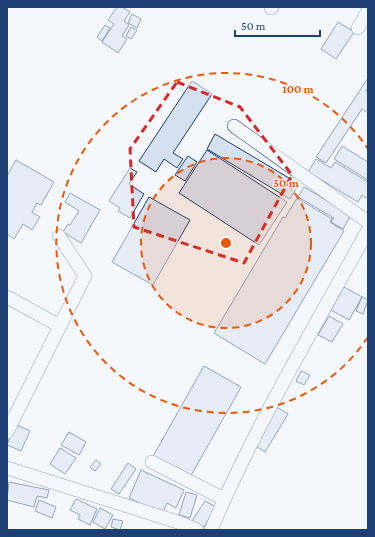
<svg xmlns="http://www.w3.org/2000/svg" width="375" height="537" font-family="'Crimson Pro',serif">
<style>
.building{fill:#d5e0f0;stroke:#1d3f73}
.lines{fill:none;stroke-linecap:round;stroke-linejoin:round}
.minor-casing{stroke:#1d3f73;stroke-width:14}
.minor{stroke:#f4f7fb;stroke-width:13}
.marked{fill:none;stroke:#d62828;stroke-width:3;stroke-dasharray:8 5;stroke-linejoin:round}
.ring{fill:none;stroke:#e8590c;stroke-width:2;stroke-dasharray:7 5}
.centre{fill:#e8590c;stroke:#f4f7fb;stroke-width:2}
.ring-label{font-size:12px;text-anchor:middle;font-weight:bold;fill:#e8590c;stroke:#f4f7fb;stroke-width:3;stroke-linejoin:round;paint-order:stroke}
</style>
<rect width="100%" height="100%" fill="#f4f7fb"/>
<g class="building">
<polygon points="117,7 122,7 130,12 124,21 129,25 122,36 127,39 118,53 102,42 114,24 108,20"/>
<polygon points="132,14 141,19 137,28 128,23"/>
<polygon points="338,22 354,32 336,59 321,49"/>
<polygon points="105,25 110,28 102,41 97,37"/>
<polygon points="131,27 137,30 131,39 126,36"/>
<polygon points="368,78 368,88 366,91 368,92 368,113 362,109 326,163 316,157"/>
<polygon points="192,81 212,94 173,153 183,159 177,168 164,159 156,172 139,161"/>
<polygon points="215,134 299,184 290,199 207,149"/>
<polygon points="342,146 368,162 368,180 334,159"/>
<polygon points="207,150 287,202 259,245 179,193"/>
<polygon points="188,156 197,162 185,181 175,175"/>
<polygon points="316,159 331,168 335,162 368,182 368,199 362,195 358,202 308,172"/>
<polygon points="16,160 54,182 41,205 37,203 32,212 40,217 32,230 23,224 14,239 7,234 7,176"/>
<polygon points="130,168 137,172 129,184 144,194 130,218 118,211 120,208 109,201"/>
<polygon points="304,187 351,215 343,229 331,222 334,218 298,197"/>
<polygon points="70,193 100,210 81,243 63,232 68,224 70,225 79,211 65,202"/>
<polygon points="149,197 190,220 153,285 112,262"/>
<polygon points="297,198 332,219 330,222 344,231 265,364 214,333 283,217 285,218"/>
<polygon points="344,287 362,297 349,320 331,310"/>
<polygon points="362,297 368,300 363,314 356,311"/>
<polygon points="329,316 343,324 332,342 318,335"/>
<polygon points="204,366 241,387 189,479 152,458"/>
<polygon points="301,371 310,375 304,385 296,381"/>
<polygon points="275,406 288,414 265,452 253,444"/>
<polygon points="15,424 30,431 21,451 7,445"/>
<polygon points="69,432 86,442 79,455 61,445"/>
<polygon points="60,448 76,458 65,474 50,464"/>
<polygon points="96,460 101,464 95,471 90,467"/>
<polygon points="128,463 136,469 119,494 111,489"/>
<polygon points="141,470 184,490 176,508 167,503 162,514 129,498"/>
<polygon points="9,482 49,490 47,498 37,496 34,507 7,500"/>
<polygon points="186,492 197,495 190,518 179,515"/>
<polygon points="76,499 97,509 90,525 78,519 80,515 70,510"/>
<polygon points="39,500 56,507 52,518 35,511"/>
<polygon points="205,501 216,507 204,527 192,521"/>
<polygon points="100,508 113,515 105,529 93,522"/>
<polygon points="113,519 123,521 120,530 111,527"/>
</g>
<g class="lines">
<defs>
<g id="minor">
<polyline points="271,8 272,7"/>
<polyline points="358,28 368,11"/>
<polyline points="234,126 368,222"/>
<polyline points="7,297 60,326"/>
<polyline points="7,432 85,276 59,236"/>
<polyline points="152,462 224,499"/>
<polyline points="7,468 178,522 197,530"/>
<path d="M211,530C255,426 314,328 368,230"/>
</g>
</defs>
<use href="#minor" class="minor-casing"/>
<use href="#minor" class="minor"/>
</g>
<path d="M0 0H375V537H0ZM177,82L240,107L292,175L244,263L134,227L130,149Z" fill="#f4f7fb" fill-opacity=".55" fill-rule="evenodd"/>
<path class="marked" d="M177,82L240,107L292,175L244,263L134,227L130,149Z"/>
<circle cx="226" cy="243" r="85" fill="#e8590c" fill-opacity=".12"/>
<g class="ring">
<circle cx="226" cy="243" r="85"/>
<path d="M368 337A170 170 0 1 1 368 149"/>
</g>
<circle cx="226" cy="243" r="6" class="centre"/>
<g class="ring-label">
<text x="298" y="93">100 m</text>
<text x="286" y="187">50 m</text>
</g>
<rect width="375" height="537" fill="none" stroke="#1d3f73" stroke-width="16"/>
<path d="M235 30v6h85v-6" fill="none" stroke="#1d3f73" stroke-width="2"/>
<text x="241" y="30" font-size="12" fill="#1d3f73" stroke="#f4f7fb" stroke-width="3" paint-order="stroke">50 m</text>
</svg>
